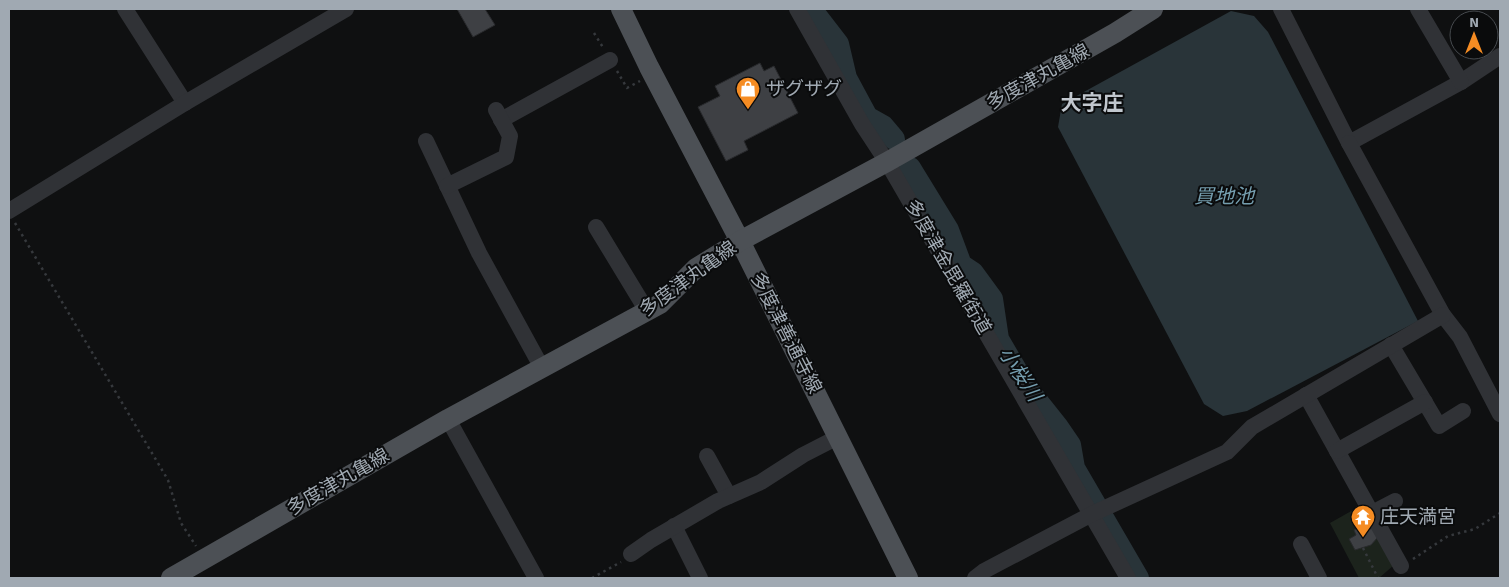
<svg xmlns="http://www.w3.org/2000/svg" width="1509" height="587" font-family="Signika,'Noto Sans JP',sans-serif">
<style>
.green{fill:#1c231c}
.water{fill:#293439}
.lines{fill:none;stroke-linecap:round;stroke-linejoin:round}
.river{stroke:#293439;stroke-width:22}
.building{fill:#3e4044;stroke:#292a2d}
.path{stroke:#36393d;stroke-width:2.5;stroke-dasharray:2.5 4;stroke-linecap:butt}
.minor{stroke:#303236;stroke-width:16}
.major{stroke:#4c5055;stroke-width:20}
.labels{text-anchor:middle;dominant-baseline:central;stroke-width:4;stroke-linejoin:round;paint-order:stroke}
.street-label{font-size:19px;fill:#a0a9b2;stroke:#0a0b0c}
.poi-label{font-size:19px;fill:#a0a9b2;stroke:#0a0b0c;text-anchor:start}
.water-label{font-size:20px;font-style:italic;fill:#759eaf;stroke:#0a0b0c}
.quarter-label{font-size:21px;font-weight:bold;fill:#c1c7ce;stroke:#0a0b0c}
</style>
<rect width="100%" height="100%" fill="#0f1011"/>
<polygon class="green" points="1362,505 1394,565 1379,578 1359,578 1330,523"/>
<polygon class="water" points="1231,11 1254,16 1268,32 1418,321 1247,411 1223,416 1204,404 1058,127 1062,104"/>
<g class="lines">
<g class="river">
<polyline points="811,9 838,44 846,78 867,117 883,126 894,139"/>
<polyline points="910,168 948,230 961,265 973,273 992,299 998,339 1026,387 1057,426 1070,445 1074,468 1138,578"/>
</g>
</g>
<g class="building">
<polygon points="457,9 485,9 495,25 473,37"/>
<polygon points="760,63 764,71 774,66 798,113 744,141 748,150 726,161 698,107 720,96 715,86"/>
<polygon points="1361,526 1364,531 1373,528 1378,537 1371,545 1355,550 1349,539 1356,535 1354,530"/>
</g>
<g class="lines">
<g class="path">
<polyline points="594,33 604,49"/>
<polyline points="617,71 627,88 640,81"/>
<polyline points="15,223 168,480 181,523 196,546"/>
<polyline points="1363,548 1378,578"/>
<polyline points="1413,559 1448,536 1475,529 1500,513"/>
<polyline points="592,578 621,562"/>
</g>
<g class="minor">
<polyline points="125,9 185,103"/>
<polyline points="797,9 862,124 887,162 1128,578"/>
<polyline points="1281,9 1349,143 1461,82 1500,56"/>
<polyline points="1418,9 1461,82"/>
<polyline points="501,120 610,60"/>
<polyline points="426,141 479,253 542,368"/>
<polyline points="1349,143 1443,315 1460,337 1500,414"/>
<polyline points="447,186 506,157 510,136 496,110"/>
<polyline points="9,211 185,103 346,9"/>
<polyline points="596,227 647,311"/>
<polyline points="1391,345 1439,426 1463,411"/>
<polyline points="1306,395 1401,566"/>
<polyline points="448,419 536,578"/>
<polyline points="1337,451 1425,402"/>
<polyline points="707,456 729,496"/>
<polyline points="1372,513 1395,501"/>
<polyline points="674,526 700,578"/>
<polyline points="1301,544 1319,578"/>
<polyline points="631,554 651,540 718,501 761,482 803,455 838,437"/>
<polyline points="975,578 984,571 1092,514 1227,452 1252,427 1443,315"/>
</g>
<g class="major">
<polyline points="621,9 649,67 740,241 908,578"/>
<polyline points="171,578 448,419 660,304 696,268 740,241 887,162 1115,33 1153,9"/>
</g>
</g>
<defs>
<symbol id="shop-pin" viewBox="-11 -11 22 30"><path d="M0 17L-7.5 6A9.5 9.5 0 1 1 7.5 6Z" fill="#f58c23" stroke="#0a0b0c"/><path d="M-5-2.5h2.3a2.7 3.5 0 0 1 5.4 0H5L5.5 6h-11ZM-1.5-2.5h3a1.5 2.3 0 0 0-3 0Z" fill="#fff"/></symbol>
<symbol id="temple-pin" viewBox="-11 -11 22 30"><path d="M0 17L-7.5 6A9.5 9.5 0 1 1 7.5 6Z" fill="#f58c23" stroke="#0a0b0c"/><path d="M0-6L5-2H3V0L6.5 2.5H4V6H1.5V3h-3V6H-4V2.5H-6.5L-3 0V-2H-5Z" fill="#fff"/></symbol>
</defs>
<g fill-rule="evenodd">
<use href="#shop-pin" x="734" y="75" width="28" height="38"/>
<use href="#temple-pin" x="1349" y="503" width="28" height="38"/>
</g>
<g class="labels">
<g class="street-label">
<text transform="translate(1038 77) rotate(-29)">多度津丸亀線</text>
<text transform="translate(948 267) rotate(60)">多度津金毘羅街道</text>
<text transform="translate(688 279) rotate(-36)">多度津丸亀線</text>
<text transform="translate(786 333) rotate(63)">多度津善通寺線</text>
<text transform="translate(338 482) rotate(-30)">多度津丸亀線</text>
</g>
<g class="poi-label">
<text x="766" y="89">ザグザグ</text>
<text x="1380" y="517">庄天満宮</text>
</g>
<g class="water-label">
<text x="1224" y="196">買地池</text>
<text transform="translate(1020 374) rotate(57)">小桜川</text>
</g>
<g class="quarter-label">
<text x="1092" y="103">大字庄</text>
</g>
</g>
<rect width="1509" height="587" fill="none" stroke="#a0a9b2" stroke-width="20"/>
<g transform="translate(1474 35)"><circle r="24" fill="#0a0b0c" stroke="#464a4e"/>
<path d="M0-4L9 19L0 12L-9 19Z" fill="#f58c23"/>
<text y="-8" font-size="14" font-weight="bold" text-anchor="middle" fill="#a0a9b2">N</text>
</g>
</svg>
